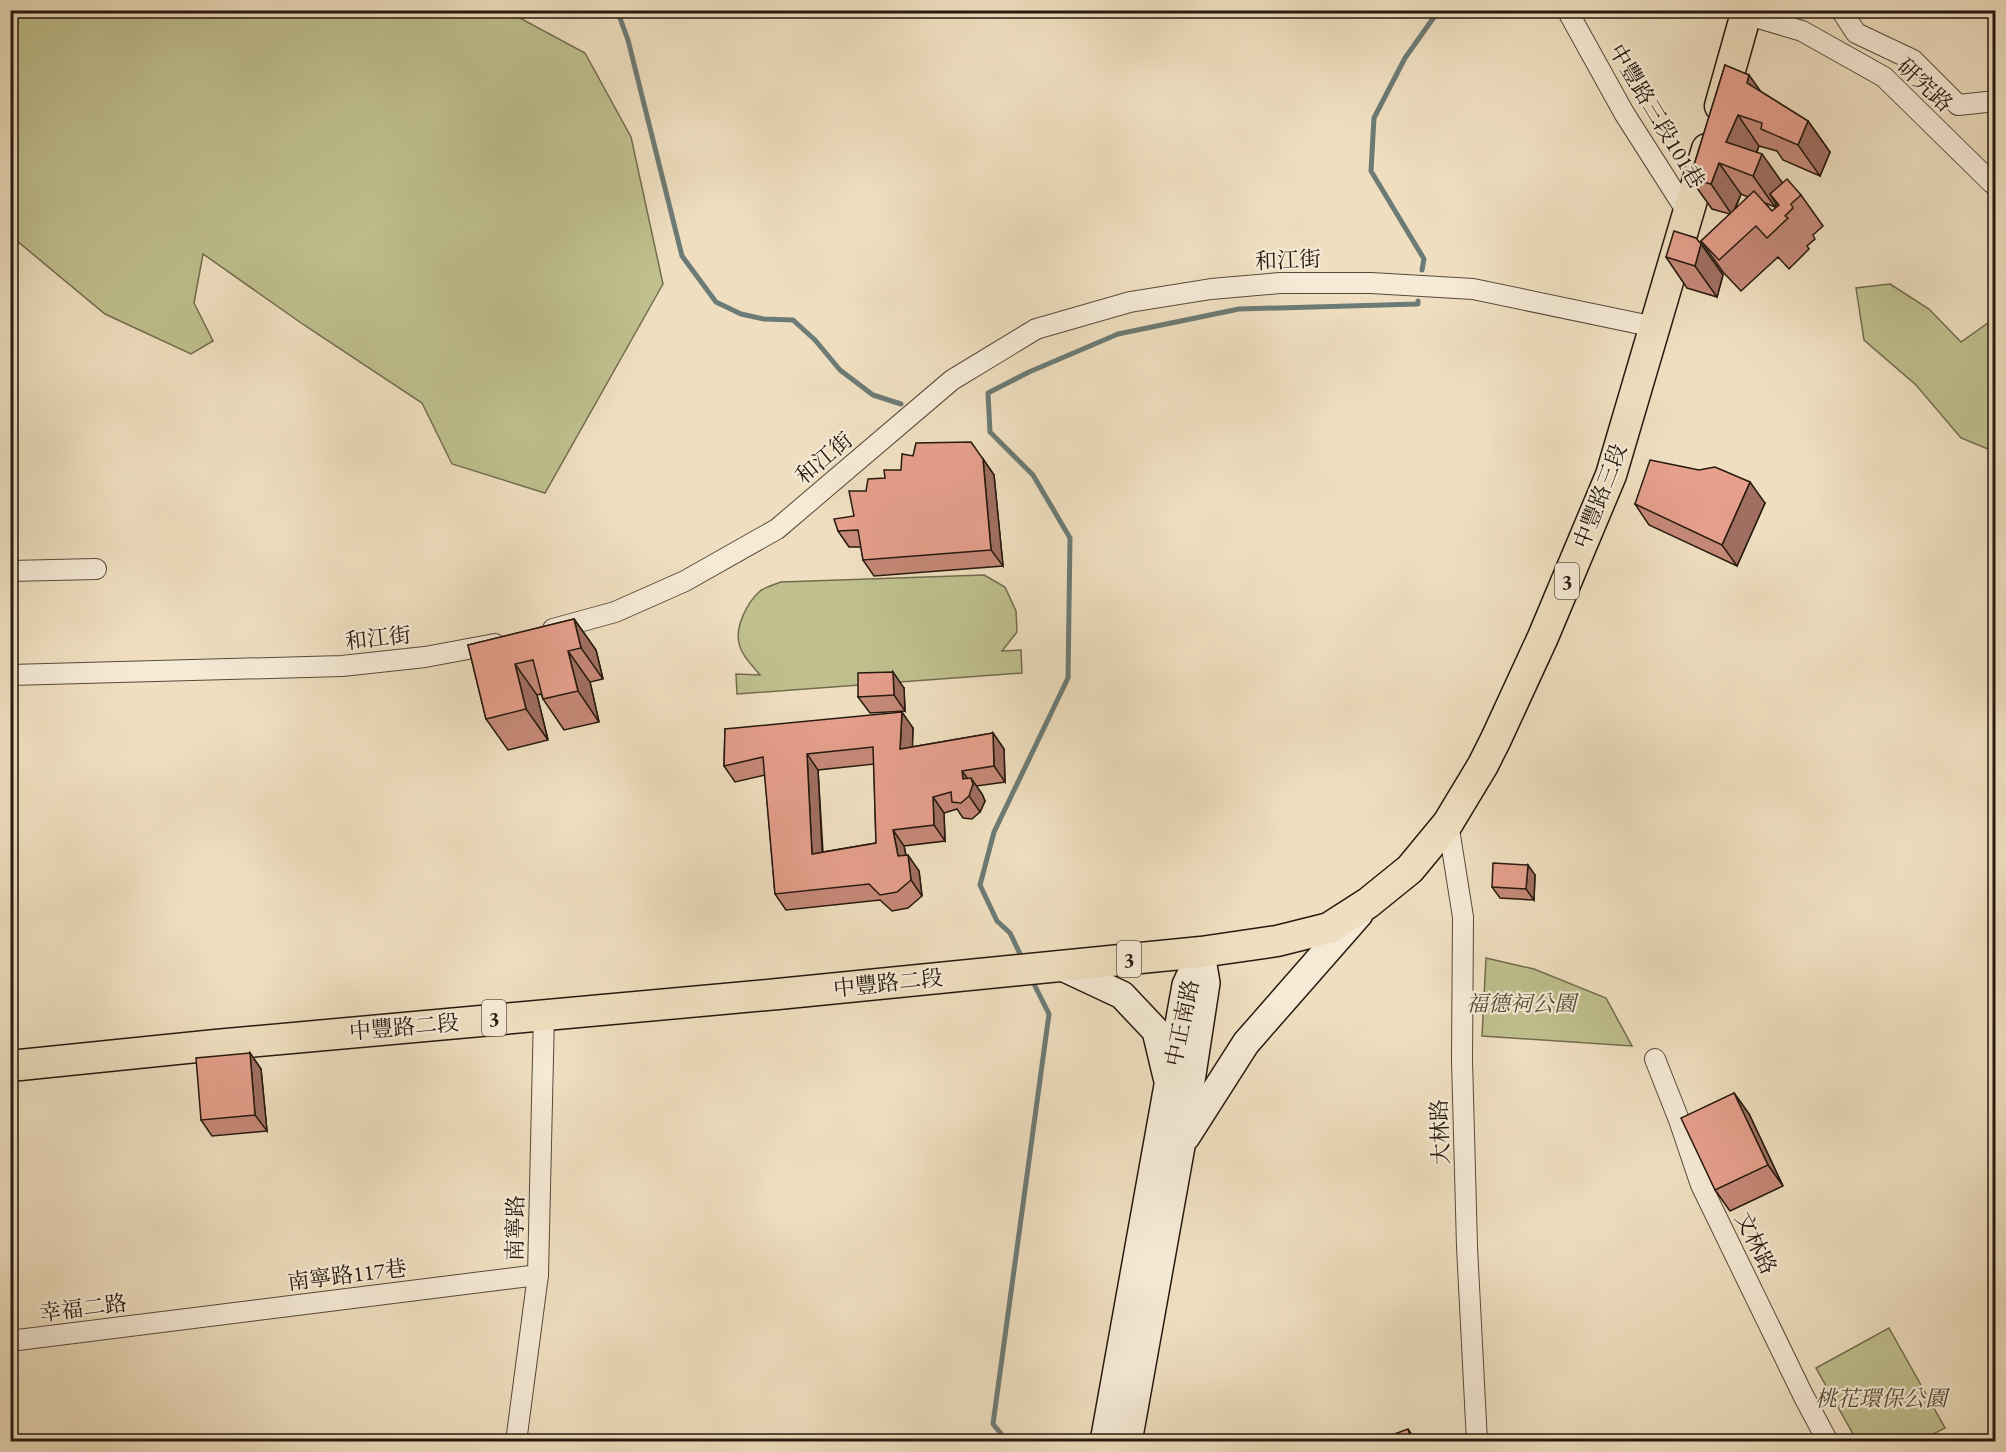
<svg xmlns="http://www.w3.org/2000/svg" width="2006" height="1452" font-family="'EB Garamond','Noto Serif TC',serif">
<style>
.green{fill:#bfc08e;stroke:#726c4e;stroke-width:1.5}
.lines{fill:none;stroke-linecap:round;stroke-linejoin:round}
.stream{stroke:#6c7b75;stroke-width:5}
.street-casing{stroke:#584a3a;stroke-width:22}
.secondary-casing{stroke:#26190e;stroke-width:30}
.primary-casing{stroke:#26190e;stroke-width:33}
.street{stroke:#f5ead6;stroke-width:20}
.secondary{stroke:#f5ead6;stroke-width:27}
.primary{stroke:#efdfc0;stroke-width:30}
.wall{fill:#c58978;stroke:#26190e;stroke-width:1.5;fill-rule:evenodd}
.shaded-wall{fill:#a06f62;stroke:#26190e;stroke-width:1.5}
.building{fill:#e59f8c;stroke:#26190e;stroke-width:1.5;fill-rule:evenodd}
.labels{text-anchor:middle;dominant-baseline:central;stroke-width:4.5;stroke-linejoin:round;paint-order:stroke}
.shield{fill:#f5ead6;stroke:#64584a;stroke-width:1.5}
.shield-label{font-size:21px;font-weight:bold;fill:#26190e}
.street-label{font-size:22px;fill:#26190e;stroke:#f5ead6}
.park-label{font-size:22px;font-style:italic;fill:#544b34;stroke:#f5ead6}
</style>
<rect width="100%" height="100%" fill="#efdfc0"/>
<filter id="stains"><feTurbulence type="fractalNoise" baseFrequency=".00333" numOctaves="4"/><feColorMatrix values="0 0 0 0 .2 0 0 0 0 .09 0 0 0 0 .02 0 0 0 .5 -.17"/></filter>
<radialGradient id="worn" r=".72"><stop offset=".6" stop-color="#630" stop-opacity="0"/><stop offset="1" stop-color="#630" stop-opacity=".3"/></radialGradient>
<g class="green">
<polygon points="10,11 507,11 585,53 631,137 663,284 545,493 452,464 422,403 304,325 203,254 194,303 213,341 191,354 105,314 11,236"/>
<polygon points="1890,284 1929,309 1961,342 1995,318 1995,452 1961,438 1916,385 1864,340 1856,288"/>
<path d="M984,575L1005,587L1016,611L1017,632L1002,651L1021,650L1022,673L737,694L736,674L760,675C753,666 741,655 739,643C735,627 747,603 759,592C764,587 774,585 781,582Z"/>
<polygon points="1486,958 1534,969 1606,998 1632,1046 1482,1036"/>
<polygon points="1889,1328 1945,1428 1920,1441 1857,1441 1816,1368"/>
</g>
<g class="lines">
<g class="stream">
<polyline points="617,10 628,40 682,256 716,302 741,314 764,319 793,320 815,340 840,370 873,395 901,404"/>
<polyline points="1422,270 1424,259 1371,171 1374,118 1405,58 1439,10"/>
<polyline points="1023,960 1010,933 997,921 980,885 994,832 1068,678 1070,538 1033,475 990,432 988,393 1029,372 1118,334 1239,309 1418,304 1418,301"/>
<polyline points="1008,1442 993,1424 1049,1014 1032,980"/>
</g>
<defs>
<g id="street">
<polyline points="1567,10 1624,113 1689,215"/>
<polyline points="1841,10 1856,33 1913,60 1958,105 1996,101"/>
<polyline points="1745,14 1802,31 1884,77 1992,183"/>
<polyline points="10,571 96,569"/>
<polyline points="553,629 615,612 685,581 777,529 952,380 1036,329 1130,302 1211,289 1280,283 1371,283 1473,289 1655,327"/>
<polyline points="10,675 342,666 425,657 495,644"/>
<polyline points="1448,823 1463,917 1462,1060 1467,1247 1477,1442"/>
<polyline points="1655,1059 1679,1120 1701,1185 1803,1395 1828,1442"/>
<polyline points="10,1341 538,1275"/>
<polyline points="516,1442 538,1275 544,1014"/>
</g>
<g id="secondary">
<polyline points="1058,965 1122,995 1156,1031 1167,1077"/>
<polyline points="1186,1137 1246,1043 1359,914"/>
<polyline points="1104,1442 1186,985 1201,952"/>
<polyline points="1128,1442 1181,1146 1206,983 1201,953"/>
</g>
<g id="primary">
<polyline points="1720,106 1747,10"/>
<polyline points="10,1066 216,1045 778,994 1201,952 1277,941 1329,928 1368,903 1410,869 1448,823 1483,765 1496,739 1543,637 1611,475 1707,149"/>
</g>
</defs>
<use href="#street" class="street-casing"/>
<use href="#secondary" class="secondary-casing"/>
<use href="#primary" class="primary-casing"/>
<use href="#street" class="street"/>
<use href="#secondary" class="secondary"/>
<use href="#primary" class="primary"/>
</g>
<g class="wall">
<path d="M1725,65L1760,91L1808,121L1830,152L1820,176L1783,160L1777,151L1759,146L1757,152L1782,183L1801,195L1823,226L1813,235L1815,239L1807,246L1809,249L1789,269L1778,257L1741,291L1723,272L1701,241L1730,214L1712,209L1690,178ZM1741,194L1748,197L1735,210ZM1765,203L1775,207L1776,204L1778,206L1772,211Z"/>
<polygon points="1701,244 1723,275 1717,297 1687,288 1666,257"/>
<polygon points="913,456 983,459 994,475 1003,566 874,576 863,560 861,547 849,547 838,531 854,516 866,491 901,470"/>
<polygon points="1765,503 1737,566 1649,525 1635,504"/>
<polygon points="574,619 596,650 603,679 590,682 599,722 564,730 543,699 541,694 537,695 548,740 508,750 486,719 468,645"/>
<polygon points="904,688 905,711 870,713 858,697"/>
<path d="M913,728L912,747L993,733L1004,749L1005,782L976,786L982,794L985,801L980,812L972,819L963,818L957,809L944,813L945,841L904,846L906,855L919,871L922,896L908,908L892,911L880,900L786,910L775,894L765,775L735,782L724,766L725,729ZM874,764L876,843L823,852L818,770Z"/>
<polygon points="1535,875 1534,900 1500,898 1492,887"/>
<polygon points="250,1053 261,1069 267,1131 212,1136 201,1120"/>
<polygon points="1734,1093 1749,1114 1783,1186 1730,1211 1715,1190"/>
</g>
<g class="shaded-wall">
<polygon points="1749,75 1771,106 1747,83"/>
<polygon points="1738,115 1759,146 1747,173 1726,142"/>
<polygon points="1808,121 1830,152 1820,176 1798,145"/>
<polygon points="1762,154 1784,185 1770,194 1776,204 1775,207 1753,176"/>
<polygon points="1719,163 1741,194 1732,215 1711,184"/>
<polygon points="1701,244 1723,275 1717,297 1695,266"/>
<polygon points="983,459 994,475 1003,566 991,550"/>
<polygon points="1750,482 1765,503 1737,566 1722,545"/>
<polygon points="574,619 596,650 603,679 581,648"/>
<polygon points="568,651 590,682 599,722 578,691"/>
<polygon points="515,664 537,695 548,740 526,709"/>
<polygon points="893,672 904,688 905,711 894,695"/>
<polygon points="902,712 913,728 912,765 900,749"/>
<polygon points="993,733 1004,749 1005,782 994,766"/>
<polygon points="807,754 818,770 823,870 812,854"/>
<polygon points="962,771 973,786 971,778 982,794 985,801 980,812 969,796 963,779"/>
<polygon points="933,797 944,813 945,841 934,825"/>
<polygon points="893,830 904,846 909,872 898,856"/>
<polygon points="908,855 919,871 922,896 911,880"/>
<polygon points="1528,865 1535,875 1534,900 1526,889"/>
<polygon points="250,1053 261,1069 267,1131 255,1115"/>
<polygon points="1734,1093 1749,1114 1783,1186 1768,1165"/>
<polygon points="1408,1429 1417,1442 1412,1442"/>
</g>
<g class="building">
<polygon points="1725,65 1749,75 1747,83 1808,121 1798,145 1761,129 1762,123 1738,115 1726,142 1762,154 1753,176 1719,163 1711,184 1690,178"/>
<polygon points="1787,179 1801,195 1791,204 1793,208 1785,216 1788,218 1767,238 1756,226 1719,260 1701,241 1754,191 1772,211 1779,205 1770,194"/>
<polygon points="1674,231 1696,238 1701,244 1695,266 1666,257"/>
<polygon points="971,442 983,459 991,550 863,560 858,530 838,531 834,519 854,516 849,491 866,491 868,479 885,478 884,470 901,470 902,454 913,456 916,443"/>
<polygon points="1650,460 1699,470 1715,467 1750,482 1722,545 1635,504"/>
<polygon points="574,619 581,648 568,651 578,691 543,699 533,660 515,664 526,709 486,719 468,645"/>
<polygon points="893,672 894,695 858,697 858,673"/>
<path d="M902,712L900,749L993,733L994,766L962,771L963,779L971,778L973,784L969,796L961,803L952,802L951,792L933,797L934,825L893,830L898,856L908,855L911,880L897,892L880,895L869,884L775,894L763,757L724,766L725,729ZM873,747L876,843L812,854L807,754Z"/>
<polygon points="1493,863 1528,865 1526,889 1492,887"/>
<polygon points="250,1053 255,1115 201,1120 196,1058"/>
<polygon points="1734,1093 1768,1165 1715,1190 1681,1118"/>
<polygon points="1408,1429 1412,1442 1373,1442"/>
</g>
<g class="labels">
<g class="shield">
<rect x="1555" y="563" width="24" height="36" rx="4.5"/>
<rect x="1117" y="941" width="24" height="36" rx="4.5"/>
<rect x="482" y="1000" width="24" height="36" rx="4.5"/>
</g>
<g class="shield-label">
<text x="1567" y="581">3</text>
<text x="1129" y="959">3</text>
<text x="494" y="1018">3</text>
</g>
<g class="street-label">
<text transform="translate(1925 85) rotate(43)">研究路</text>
<text transform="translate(1657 116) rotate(59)">中豐路三段101巷</text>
<text transform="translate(1288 260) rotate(-2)">和江街</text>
<text transform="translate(824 458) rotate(-40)">和江街</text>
<text transform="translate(1600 496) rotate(-69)">中豐路三段</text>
<text transform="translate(378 638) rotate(-6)">和江街</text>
<text transform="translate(888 983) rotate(-6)">中豐路二段</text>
<text transform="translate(1182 1023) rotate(-78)">中正南路</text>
<text transform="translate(404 1027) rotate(-5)">中豐路二段</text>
<text transform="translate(1440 1132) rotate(-92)">大林路</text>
<text transform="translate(515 1228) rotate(-89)">南寧路</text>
<text transform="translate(1756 1243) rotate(64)">文林路</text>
<text transform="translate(347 1275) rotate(-7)">南寧路117巷</text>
<text transform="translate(83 1308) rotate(-7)">幸福二路</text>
</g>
<g class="park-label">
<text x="1521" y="1003">福德祠公園</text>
<text x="1881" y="1398">桃花環保公園</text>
</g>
</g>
<rect width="2006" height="1452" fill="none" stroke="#efdfc0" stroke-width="36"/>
<rect x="12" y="12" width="1982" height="1428" fill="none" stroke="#26190e" stroke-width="3"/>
<rect x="18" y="18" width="1970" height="1416" fill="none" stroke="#26190e" stroke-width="1.5"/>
<rect width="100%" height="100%" filter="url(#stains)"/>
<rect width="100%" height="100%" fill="url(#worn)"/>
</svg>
